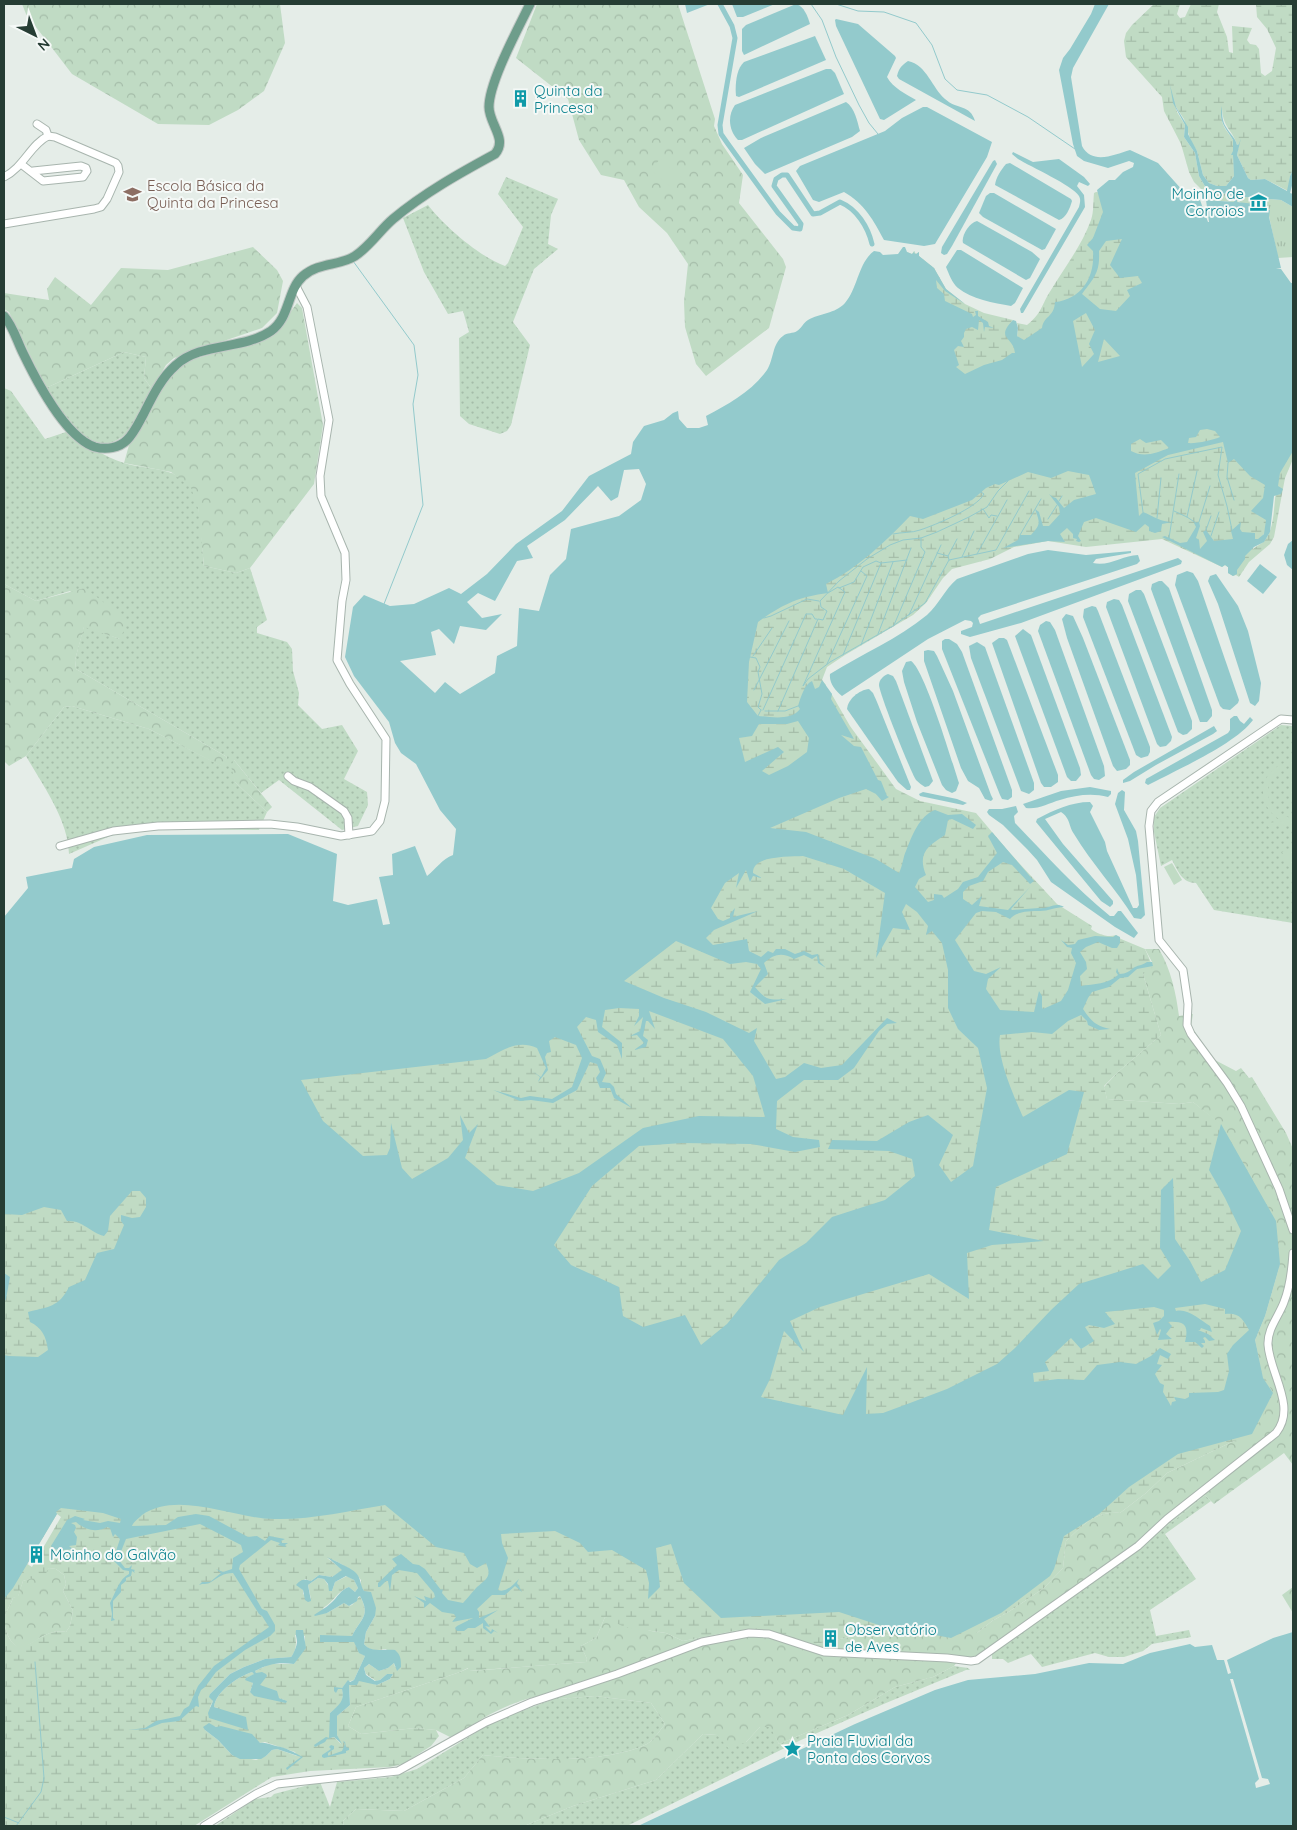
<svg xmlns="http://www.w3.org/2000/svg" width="1297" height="1830" font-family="Quicksand,sans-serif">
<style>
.grass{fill:url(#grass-dots)}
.forest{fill:url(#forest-crowns)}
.wetland{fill:url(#wetland-marsh);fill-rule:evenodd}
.park{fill:url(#park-tufts)}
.pitch{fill:#c0dbc4}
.water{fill:#93cacc;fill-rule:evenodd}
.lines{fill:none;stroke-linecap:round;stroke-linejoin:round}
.stream{stroke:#93cacc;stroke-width:1}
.canal{stroke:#93cacc;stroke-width:5}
.minor-casing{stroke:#a8b5ae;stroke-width:9}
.major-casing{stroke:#c2c9c6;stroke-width:11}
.minor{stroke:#fff;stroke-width:7}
.major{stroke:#6e9d8b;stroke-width:9}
.labels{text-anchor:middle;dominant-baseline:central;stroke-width:4;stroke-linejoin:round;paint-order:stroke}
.culture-label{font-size:15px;fill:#0d838f;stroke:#f5f9f7;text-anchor:start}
.education-label{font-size:15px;fill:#785e54;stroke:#f5f9f7;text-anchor:start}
</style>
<defs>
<pattern id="grass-dots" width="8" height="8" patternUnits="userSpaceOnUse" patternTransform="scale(1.25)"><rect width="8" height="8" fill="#c0dbc4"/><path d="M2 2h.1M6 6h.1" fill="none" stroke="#a5bda9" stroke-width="1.8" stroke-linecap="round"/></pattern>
<pattern id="forest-crowns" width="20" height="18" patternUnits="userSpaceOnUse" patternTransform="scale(1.25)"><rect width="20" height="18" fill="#c0dbc4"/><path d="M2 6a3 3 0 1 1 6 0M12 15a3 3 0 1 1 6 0" fill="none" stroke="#a5bda9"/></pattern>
<pattern id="wetland-marsh" width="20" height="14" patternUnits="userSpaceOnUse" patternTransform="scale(1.25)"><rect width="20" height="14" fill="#c0dbc4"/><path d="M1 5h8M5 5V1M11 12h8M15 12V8" fill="none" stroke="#a5bda9"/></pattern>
<pattern id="park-tufts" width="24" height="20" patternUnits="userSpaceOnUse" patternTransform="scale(1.25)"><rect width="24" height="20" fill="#c0dbc4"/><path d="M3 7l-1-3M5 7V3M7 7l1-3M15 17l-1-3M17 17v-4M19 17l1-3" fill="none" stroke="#a5bda9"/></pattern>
</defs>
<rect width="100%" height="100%" fill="#e5ede8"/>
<g class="grass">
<path d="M506,177L558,199L551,215L548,244L558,249L534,269L513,322L530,345L511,425L507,431L500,434L469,424L460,416L459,338L469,332L463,311L448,314L424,272L403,218L428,205C444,226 480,257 505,266L508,263L523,227L498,194Z"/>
<path d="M124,352L146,357L144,378L152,389C145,402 137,422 127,433C124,436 120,438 117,440C85,458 60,409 46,388Z"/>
<path d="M4,388L11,391L45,439L66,432C85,444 103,456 124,463C147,470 174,466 191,487C201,499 202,549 204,566L236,573L250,568L267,620L257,627V633L287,642L292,649L293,671L299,693L298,705L322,729L342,725L358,751L344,779L367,792L368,805L358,826L342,830L279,780L261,793L234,760L235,782L267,812L259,830L145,829L110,836L69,854C68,819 43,786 26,756L64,707L72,706L149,729L222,766L227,757L76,669L75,660L84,626L120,639L70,591L36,601L4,584Z"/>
<path d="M1281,725L1293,726V923L1214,910L1196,883C1182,883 1178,871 1172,860L1161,866L1154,832V817L1160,808Z"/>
<polygon points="1205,1495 1211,1501 1165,1534 1196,1579 1150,1610 1156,1636 1189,1630 1191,1637 1152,1644 1143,1651 1124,1657 1109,1657 1095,1653 1042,1667 1031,1654 1008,1663 1003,1659 992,1659 992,1653 999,1648 1184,1513"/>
<polygon points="954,1666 968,1668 970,1670 966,1670 886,1703 801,1740 627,1826 524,1826 573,1806 656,1780 703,1734 717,1735 746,1742 760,1727 771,1727 779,1744 848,1715 895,1687 933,1677"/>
<path d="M595,1696L651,1703L665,1724C660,1730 654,1740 647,1744C607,1764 527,1760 483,1755L464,1778L404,1811L356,1809L343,1821L344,1826H215L255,1799L271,1797L274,1794L320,1782L330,1807L337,1782L391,1777L417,1769L488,1725L511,1715L559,1697L560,1699Z"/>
</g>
<g class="forest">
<polygon points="22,4 280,4 285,43 264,91 238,110 209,125 158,124 72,74 26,14"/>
<polygon points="537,4 678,4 715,119 714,126 722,144 743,175 739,203 783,259 786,267 769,328 706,376 696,364 685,327 684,302 688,264 667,233 639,207 624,180 601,175 579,140 568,99 516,58"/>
<polygon points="253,247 277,270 283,281 277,313 262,328 174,358 166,365 152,389 144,378 146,357 124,352 46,388 9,312 4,309 4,293 49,300 47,289 55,277 91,305 121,268 168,270"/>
<polygon points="297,303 302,308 323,425 314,484 250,568 236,573 204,566 198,508 191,488 171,472 124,463 129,445 158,392 175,370 188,361 273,336"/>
<polygon points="4,584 36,601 85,588 128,621 120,639 84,627 75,660 76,669 227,757 223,767 149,729 72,706 64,707 26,756 9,766 4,761"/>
<polygon points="234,760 272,807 267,812 235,782 231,766"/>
<path d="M1145,949H1159C1171,970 1176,993 1179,1016L1193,1014L1191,1026L1213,1059L1236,1071L1241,1068L1249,1078L1252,1077L1286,1133L1293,1149V1465L1284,1453L1214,1504L1205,1495L1184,1513L999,1648L987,1649L974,1657L960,1658L954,1666L933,1677L895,1687L848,1715L779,1744L770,1727H760L746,1742L729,1749L717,1735L703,1734L656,1780L573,1806L524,1826H344L343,1821L356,1809L404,1811L464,1778L483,1755C527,1760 607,1764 647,1744C654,1740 660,1730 665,1724L651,1703L595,1696L560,1699L556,1693C532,1695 507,1705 485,1717C473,1724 463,1732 450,1737L436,1730L415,1728L361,1734L348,1726L356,1707L460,1672L469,1668L470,1671L586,1662L587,1659L581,1646L596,1638L605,1617L651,1631L666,1633L683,1641L739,1630H763L811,1645L864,1634L882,1637L903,1632L977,1633L992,1621L1010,1611L1044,1588L1063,1568L1066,1541C1083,1525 1095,1511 1120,1513L1146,1493L1167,1473L1234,1441L1261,1370L1255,1340L1265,1316L1280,1264L1221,1125L1193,1102L1179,1104L1107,1099L1104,1087L1118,1072L1161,1035L1143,974L1152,962Z"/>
<path d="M49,1568L56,1569L64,1575L66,1584L63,1591L73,1611L70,1626L66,1632C48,1628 37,1642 21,1649C10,1645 3,1628 5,1617C6,1611 11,1604 13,1598L18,1596L23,1581L41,1575Z"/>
<polygon points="1293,1587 1293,1613 1282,1595"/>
</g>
<g class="wetland">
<path d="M1154,4H1180L1177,14L1180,18L1185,17L1191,4H1219L1217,12L1227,37L1229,52L1233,53L1232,26L1252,28L1247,40L1250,44L1256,45L1259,49L1261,73L1265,76L1272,71L1276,48L1267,29L1257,17L1256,4H1293V170L1290,176L1288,191L1265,179L1251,180L1248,178L1237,155L1239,144L1237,145C1233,130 1223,128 1222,109C1220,126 1225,127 1233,140L1234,176L1226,186H1217L1209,183L1203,175L1197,151L1191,142L1184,119L1176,107L1172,92L1177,112L1185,125L1184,137L1195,153L1199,176L1206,188L1202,190L1194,182L1189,172L1181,144L1164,111L1162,97L1126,57L1124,41L1126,33L1132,25Z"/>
<path d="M1096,192L1111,194L1146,286L1125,361L1059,376L1017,336L1018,328L1017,323L1027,325C1043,312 1041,305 1051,290C1065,267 1082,245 1091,220C1094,212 1093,201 1094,193Z"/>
<polygon points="914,251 916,254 919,252 919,256 934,268 946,289 965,304 984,313 1013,320 1010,324 1024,352 1018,394 873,351 907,252 912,254"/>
<path d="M1293,408V459L1285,478L1274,537L1270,544L1249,562L1239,577L1236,575L1233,576L1228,573V567L1225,565L1222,567L1162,539L1086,547L1048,541L1014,547L990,559L952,569L943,578L926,603L913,615L845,655L827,667L822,680L826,685L817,743L799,800L657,757L838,489L1262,413L1267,530L1259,540H1253V549C1256,546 1262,544 1265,540C1276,526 1273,502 1277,486L1274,483Z"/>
<path d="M831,693L850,726L896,789L920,801L976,813L1008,851L1057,904L1092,926L1091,929C1098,934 1108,938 1116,935L1121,939L1145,949L1153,967L1143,974L1161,1035L1118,1072L1104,1086L1107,1099L1179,1104L1193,1102L1221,1124L1276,1221L1280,1264L1265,1316L1255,1340L1262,1372L1273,1393L1262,1419L1243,1443L1234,1441L1167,1473L1146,1493L1120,1513C1095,1511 1083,1525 1066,1541L1063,1568L1044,1588L1010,1611L992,1621L977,1633L960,1634L951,1638L923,1632H903L882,1637L864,1634L811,1645L763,1630H739L683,1641L666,1633L624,1627L605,1617L596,1638L581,1646L587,1659L586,1662L469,1671L468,1668L460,1672L356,1707L348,1726L361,1734L415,1728L436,1730L439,1736L431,1746L403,1764L390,1767L310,1771L272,1777L194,1826H4V1036L249,1102L788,817ZM57,1514L61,1517L32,1567L27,1564ZM327,1558C338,1561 354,1570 361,1580V1586L375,1616L366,1632L364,1644C370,1652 377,1650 386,1649L401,1667H395L394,1663L388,1668L379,1671L369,1664L364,1668L366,1674L376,1681L380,1680L387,1674H393L390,1679L377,1685L362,1680L349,1685L350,1705L337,1716V1735L341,1744L334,1737L330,1738V1713C340,1705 345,1702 342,1688L347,1682L354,1680L365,1656L359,1652L355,1642H321L320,1636H352C361,1617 371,1617 360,1596L352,1605L349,1606L344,1603L327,1613L323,1608C334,1602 337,1591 349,1587L355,1592L358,1588L354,1580L347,1576L335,1582L332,1591L324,1579L318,1578L308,1585L311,1599L303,1594V1590L300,1586L305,1579L311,1581L319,1575L332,1577L343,1570ZM49,1568L56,1569L64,1575L66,1584L63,1591L73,1611L70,1626L66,1632C49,1628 36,1642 21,1648C10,1645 3,1629 5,1617C6,1611 11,1604 13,1598L18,1597L23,1581L45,1575ZM295,1635L305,1636V1649L301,1652L294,1664H270L255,1671L259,1685L279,1698L287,1701L250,1692L253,1683L246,1678L255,1674L252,1672C238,1677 216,1691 214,1707L218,1708L210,1707L213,1701L210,1694L230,1674L244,1667L265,1659L291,1657C296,1652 297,1642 295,1635ZM207,1725L217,1727L260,1743L265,1742L295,1752L297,1756L277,1749L272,1750L266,1756L256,1760L232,1755L218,1740L205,1730Z"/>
</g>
<polygon class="park" points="1206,188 1232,196 1281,200 1293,207 1293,257 1278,258 1269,216 1269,210 1241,203 1239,201 1237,202 1235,198 1234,202 1204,200"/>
<g class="pitch">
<polygon points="660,159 682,177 672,188 651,170"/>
<path d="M1293,761V765C1261,768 1258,813 1293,818V824L1268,827V823L1282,821C1252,804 1259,766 1293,761Z"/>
<polygon points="1293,768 1293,814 1288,769"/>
<polygon points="1293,847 1293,876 1282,852"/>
<polygon points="1172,863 1182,880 1174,885 1164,867"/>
</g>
<g class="water">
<polygon points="685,4 710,4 687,13"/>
<polygon points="732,4 775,4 743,17 737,17"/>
<path d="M796,4C804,6 808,17 810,24L744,55L742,51V29L746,25Z"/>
<path d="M1095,4H1109L1073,68L1071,77L1082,146C1092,165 1114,155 1130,150L1158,163L1192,201L1200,200L1208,222H1209L1206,200L1234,202L1235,198H1237V202L1264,205L1263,209L1270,210L1269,217L1281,268H1276L1281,269L1291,283H1293V451L1280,473L1278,486L1283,489L1281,494L1274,496L1270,532L1264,542L1254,547L1245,556V559L1237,570V574L1233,576L1228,573V567L1225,565L1222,567L1162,537L1165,536L1180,543L1187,542L1196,527L1194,523L1199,522L1200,526L1196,538L1199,540L1200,549L1207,541L1203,532L1206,530L1214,541L1233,539L1231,531L1241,522L1240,529L1242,532L1255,533V539H1258L1264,534L1266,520L1251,511L1263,498L1265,485L1250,476L1234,459L1228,463L1223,442L1168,455L1135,473L1139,516L1143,512C1153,516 1161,522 1172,522L1162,524L1161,531L1155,533L1149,531V527L1145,524L1136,532L1096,518L1084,522L1078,536L1081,541L1079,542L1076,541L1077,539L1073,538V534L1067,528L1060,534L1065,542L1048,541L1003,548L1018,540L1020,535H1031C1041,524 1040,523 1035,509L1039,512L1043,526H1049L1060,514L1059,507L1049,494L1053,497L1056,498L1064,508L1074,500L1096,494L1089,475L1068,471L1051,478L1028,472L999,485L995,484L986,488L972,500L923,519L910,516C886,541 858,568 826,584L828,593C798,597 783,604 758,622L749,662L747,702L758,716C771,717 791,721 800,709L798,706C801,697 804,685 812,681L815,689L819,687L822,680L832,694L831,699L854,739L841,735L854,746L861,747L878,780L881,781L887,796L889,797L882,801L876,794L866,789L839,798L770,828L806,832L876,859L899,873C903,865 903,857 906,851C912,836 919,816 935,810L948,815L962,814L976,825L973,829L952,819L948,820L945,835C928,846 917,853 926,875L919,879L915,887L928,902L934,900V894L942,895L944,898L958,889L963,882L978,877C985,868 990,862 997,853L988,836L992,832L1034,881L1030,884L1012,865L1003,862L988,872L983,881L969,886L963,892V899L972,905L982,896L979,906L1008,910L1030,887L1011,909L1012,910L1039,908C1047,910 1055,901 1064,907C1056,907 1048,911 1040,911C1030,911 1017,911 1010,919L996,912L982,911L976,913L955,940L974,971L986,974L1001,967L988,979L986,989L1000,1010L1034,1012L1039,991L1042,996V1007L1043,1009L1061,1001L1068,990L1076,963L1071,953L1072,948L1067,947L1061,940L1068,945L1075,944L1078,940L1095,936L1113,937L1116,935L1120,937V943L1117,948H1112L1098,942L1086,947L1080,952L1086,962L1087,969L1080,976L1081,986C1094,984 1108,984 1118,975L1116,972L1117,968L1119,974C1127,974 1129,971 1135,967C1139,965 1143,965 1147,962H1152L1153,966L1137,969L1128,977L1120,978L1109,987L1092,992L1088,998L1083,1009C1091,1021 1096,1026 1110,1029L1099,1030L1088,1025L1087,1021L1081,1015L1068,1021L1052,1034L1032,1032L1000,1035C996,1057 1014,1096 1023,1117L1069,1090L1084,1092L1067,1154L996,1187L989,1230L1044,1241L992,1245L967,1253L969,1299L929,1274L820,1307L790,1321L804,1352L784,1331L770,1379L761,1397L843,1415L867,1367L866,1414L883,1413L910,1403L947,1389L997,1364L1015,1348L1051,1310L1079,1284L1143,1264L1158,1279L1171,1266L1160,1248L1161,1190L1173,1178L1175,1239L1190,1261L1201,1282L1225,1270L1241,1231L1225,1198L1209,1170L1221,1124L1276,1221L1280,1264L1265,1316L1255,1340L1263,1378L1273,1393L1252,1434L1178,1454L1129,1487L1099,1514L1064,1536L1054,1569L1050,1576L1001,1613L951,1638L930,1634L909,1626L888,1628L839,1612L721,1618L684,1583L671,1544L656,1548L660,1587L648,1599L649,1583L646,1570L612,1550L588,1552L580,1543L555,1531L501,1534L502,1543L508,1558L498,1590C506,1593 513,1585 519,1579L517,1583L522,1592L515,1586L505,1595H492L477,1609L479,1612V1618L498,1610L484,1619L490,1627L485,1626L491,1632L492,1629L498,1633L494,1631L491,1634L483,1628V1623L475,1628H468L464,1631H457L455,1628L457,1626L473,1618L452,1622L456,1617L454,1614L442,1612L430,1603L424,1608V1603L414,1596L426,1601L424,1596L432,1599L435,1597L434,1593L417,1573L399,1570L392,1575L390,1592L388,1581H386L380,1587H378V1583L397,1565L392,1559L401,1554L413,1564L419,1565L425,1569L441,1590L443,1589L442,1593L448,1600L463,1603C468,1598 472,1592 477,1587C487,1579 492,1576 486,1563L477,1568L470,1564L464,1553L436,1547L385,1505C348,1511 311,1520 274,1519C235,1519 178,1490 142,1515C138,1519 134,1521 132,1526L166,1525L178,1517L196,1514L209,1516L248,1537L257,1536L265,1541L269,1536L285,1539L281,1541L282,1543H288L285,1545L286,1547L278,1545L280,1543L271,1540L240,1565L239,1569L262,1609L267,1611L275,1625V1631L270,1636L245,1650L216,1672L205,1687L201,1690L198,1697L199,1707L196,1706L179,1721L162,1723L147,1729L128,1730L145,1728L156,1721L180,1716L184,1709L189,1706L198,1686L214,1666L269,1627L262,1616L259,1614L233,1573C223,1573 219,1577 211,1582C207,1585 203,1583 199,1585L202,1582H210L221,1573L216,1569L223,1572L232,1569L233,1558L243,1552L241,1545L200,1524L126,1539L118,1559L125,1568H129L132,1565L131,1569L135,1570L134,1571L135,1573L132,1571L131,1576L126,1578V1581L121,1585V1592L113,1601V1618L115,1620L111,1621L112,1614L110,1603C116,1592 119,1579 129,1574V1571L123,1570L113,1560L120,1539L115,1534L113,1537L110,1528L107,1527C96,1533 85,1530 76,1522L71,1523L75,1525L76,1528L74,1532L77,1537L76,1545L69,1546L74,1550C66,1548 57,1553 51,1546L67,1520L75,1516L85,1519L83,1520L100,1523L108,1521L120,1523L121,1519L103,1513L61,1508L56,1512L57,1514L13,1588L4,1599V1355L9,1356L38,1357L48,1350C46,1336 42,1328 30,1322L28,1312C48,1307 59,1307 69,1287L85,1280L97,1253L114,1249L124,1225L121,1221V1215L132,1218L140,1217L146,1207V1198L140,1191H132L110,1216L108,1231L104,1236C89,1232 83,1220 67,1221L61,1210L44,1207L22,1215L4,1214V917L28,888L26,877L72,868L74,859L94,847L147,835L288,834L337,854L333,901L348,905L377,899L383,925L390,924L379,877L393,875L392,854L415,846L427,876C436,869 442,859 453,855L456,829L440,810L416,764L401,753L395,743L389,722L354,676L345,657L353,607L364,595L390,606L414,604L449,588L461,594L487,574L516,544L562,511L589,476L631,454L633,442L644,426L664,420L673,413L678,411L679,419L687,428H699L708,425L706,416C729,404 752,391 767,370C774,359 772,344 783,336C787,332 793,334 797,331C801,329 803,323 808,320C820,313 835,314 845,303C858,288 858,263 874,251L880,252L883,255L898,254L903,247H905L907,252L912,254L915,251L914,253L916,254L919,252V256L934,268L946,289L965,304L945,291L936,280L937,288L944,294L945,301L972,314L973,317L976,315L975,311H978V316L988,322L989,326L994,328L985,327L984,332L983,323L979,320L978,330L972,327L966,329L964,333V337L961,341L964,347L958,346L954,350L959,365L956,367L965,374L984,365L1002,360L1012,353H1015C1013,336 995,339 1013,320L1016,321L1018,328L1017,336L1024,340L1042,328C1044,315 1054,318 1055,302C1082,299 1095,277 1093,251L1087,245L1093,238L1103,212L1097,190L1109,180H1115L1123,172L1133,167L1134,163L1129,161L1108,168L1084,161L1077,156L1073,144L1059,70L1063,58L1070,49L1091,14ZM1122,239L1110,265L1120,278L1138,276L1142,283L1127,290L1130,296L1116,311L1100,309L1082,294C1095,277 1100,272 1099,251L1106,241ZM1086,313L1095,330L1089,344L1094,354L1082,367L1073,321ZM1104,339L1120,356L1098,362ZM1207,429L1215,431L1220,437C1214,440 1195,444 1188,443L1189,438L1196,437L1200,430ZM1140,439L1146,443L1161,440L1169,448C1156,453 1144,458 1131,451V444ZM639,469L646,484L641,500L619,516L571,529L566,559L550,575L539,611L519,608L517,646L497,656L495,673L460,694L445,682L435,693L400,661L436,655L431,632L439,629L454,644L460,626L486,630L502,614L482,618L467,602L478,593L495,601L517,561L533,558L527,546L565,520L598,486L611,501L618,497L624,470ZM798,721L809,738L807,752L788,766L769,775L762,771L784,752L778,747L745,762L739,738L752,736L759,724H787ZM803,856L844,869L885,893L876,958L893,928L910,930L902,912L906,904L917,912L928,926L926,935L932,931L942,943L948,970V1008L958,1029L978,1048L987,1088L973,1166L951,1182L939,1165L953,1135L928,1115L909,1122L877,1141L832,1140L828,1149L889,1151L912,1159L915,1176L885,1200L832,1217L806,1243L779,1260L727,1324L701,1345L685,1315L643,1327L623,1316L619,1287L571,1265L554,1245L592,1186L639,1146L682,1143L751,1144L795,1152L820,1147L819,1140L793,1137L776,1129L777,1101L804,1080H838L854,1068L879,1031L887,1024L897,1023L887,1018L842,1065L821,1068L804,1063L785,1077L776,1079L754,1041L757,1028L749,1033L706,1012L664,998L624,981L676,941L730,964L746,962L757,964L761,969L750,992L765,1004L787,999C769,1000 767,1001 755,987L768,974L764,963C774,954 782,952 794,959L804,955L812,959L817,956L818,963L826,968L820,962L818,954L812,955L804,951L795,954L785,949H776L773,953L768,951L761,957L749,951L747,939L713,945L706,938L714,930L758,911L733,917L735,908L730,914V918L723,921L718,919L711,908L725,883L739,873L736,888L746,870L750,882L753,876L762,878L753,873C752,855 789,857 803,856ZM619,1008L639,1009V1016L634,1026L643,1017L640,1031L630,1036L637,1035L644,1043L634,1050L646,1047L648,1040L643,1036L646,1021H648L655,1029L649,1011L723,1039L753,1076L765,1117L699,1116L643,1128L579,1173L533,1191L497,1185L465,1158L478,1124L469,1133L460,1115L463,1140L448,1158L412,1179L402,1168L391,1123L390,1148L387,1155L363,1156L323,1121L301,1080L486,1059C503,1050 518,1039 537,1048L546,1068L541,1077L532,1071L540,1077L538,1082L548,1070L545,1057L547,1053L551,1052L549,1041L555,1037L576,1045L582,1058L572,1087L552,1099L530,1096L521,1098L493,1090L520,1101L531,1100L553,1103L577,1090L590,1062L597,1064L600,1072L596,1078L600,1088H610L614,1098L632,1108L616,1094L614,1087L610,1083L602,1082L606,1073L600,1059L592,1056L577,1027L586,1017L596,1020L598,1032L617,1045L622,1059V1043L602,1027L605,1010ZM1205,1304L1225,1309V1314C1239,1312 1243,1319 1249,1330L1233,1345L1227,1354L1229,1371L1224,1390L1218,1392L1189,1393V1397L1185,1399L1174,1397L1176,1401L1172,1402L1171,1406L1163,1392L1164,1385L1160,1383L1155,1374L1162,1365L1157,1364L1160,1355L1168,1359L1171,1354L1160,1348L1151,1356L1136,1364L1120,1362L1097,1365L1084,1380L1058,1379L1034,1382L1033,1373L1049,1371L1045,1362L1071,1338L1081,1349L1094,1341L1085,1327L1089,1325L1104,1328L1115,1324L1105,1312L1154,1307L1164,1310V1316L1159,1321L1153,1323L1157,1335L1160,1329L1161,1330L1158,1340L1172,1339L1166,1334L1172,1326L1168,1322C1185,1321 1189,1325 1185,1342H1195L1202,1348L1204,1346L1201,1343H1205V1341L1203,1338L1205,1337L1209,1341L1215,1340L1208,1334L1198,1330H1200L1201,1328L1212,1332L1210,1326C1200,1320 1188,1308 1176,1311L1175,1308Z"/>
<path d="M836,19L858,24L895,56L896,58L887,77C893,88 906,94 916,100L884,120L880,119L836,26L835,20Z"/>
<path d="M815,36L826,60L751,92L739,97L736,96C735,86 736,69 744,62Z"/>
<path d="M908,61C927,65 932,88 945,99C957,110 970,104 975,121L899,79L897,76C899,68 902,65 908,61Z"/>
<path d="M826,69H831L835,73L844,94L742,140H738C729,131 727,116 735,105Z"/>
<path d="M1170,85L1176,107L1188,127V134L1197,151L1203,175L1209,183L1217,186H1226L1234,176L1233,155H1231L1233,151V140C1226,128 1218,122 1222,106C1222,114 1222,121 1226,127C1230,134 1235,137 1237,145L1239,144L1241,138L1237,155L1248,178L1251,180L1265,179L1287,191L1290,176L1293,170V182L1290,193L1293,194V207L1281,200L1232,196L1206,188L1199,176L1195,153L1184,137L1185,125L1173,103Z"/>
<path d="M846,102C855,108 857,121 860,131L852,137L765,174L755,164L744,148L761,138Z"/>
<path d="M923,107H927L992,142L987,157L935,244L924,246L884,240C874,221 864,203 844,192L819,202L813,200L796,171L800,166L885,131L902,118Z"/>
<path d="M1013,152L1033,162L1059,159L1084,177L1090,184L1088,186L1079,182L1077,186L1084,195L1085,207L1023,313H1021L1020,309L1079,207C1080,202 1081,200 1079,196C1072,185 1031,167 1018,159L1012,154Z"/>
<polygon points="995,160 997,164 952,246 947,254 944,255 941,253 942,247 993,161"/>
<path d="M1010,163L1071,199L1072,201C1070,208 1066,218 1059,220L995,185C996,177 1001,170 1006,164Z"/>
<polygon points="990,193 994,193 1056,229 1045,249 1042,250 983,217 979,213 986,196"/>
<path d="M977,221L1032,252L1040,259L1030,278L1026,280L963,243C961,236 969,223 977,221Z"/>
<path d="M957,250H961L1023,288L1015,303L1011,306C994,303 971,299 958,288C952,283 949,274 946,267Z"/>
<polygon points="1293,540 1293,570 1287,565 1284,555 1288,544"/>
<path d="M1048,550L1086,555L1131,551V553L1096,559L1093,563C1109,567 1123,555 1138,555L1140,561L1137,564L981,615L978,618L980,624L1178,558L1182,561L1181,564L1021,623L970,637L961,634V631L972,627L973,623L971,621L965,620L928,639L842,696C835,690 829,683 830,674C862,654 898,639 927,615C939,604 945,589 957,579L1028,554Z"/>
<polygon points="1260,564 1277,577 1263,594 1247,581"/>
<polygon points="1187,571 1193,573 1198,581 1239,700 1238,703 1230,710 1223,709 1220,706 1175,585 1177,575"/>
<polygon points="1216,574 1238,606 1248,631 1261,683 1259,701 1255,706 1250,703 1218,604 1208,581 1210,576"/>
<polygon points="1159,581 1162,581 1169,588 1212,710 1212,716 1207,722 1200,722 1151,589 1152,584"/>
<polygon points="1136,590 1141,590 1144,594 1192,721 1192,729 1187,734 1183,735 1178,732 1128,601 1129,594"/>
<polygon points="1114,599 1119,600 1122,605 1172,737 1171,741 1166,746 1160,747 1157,744 1106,607 1107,602"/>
<polygon points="1092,606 1096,607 1098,611 1150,747 1150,752 1148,756 1141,758 1136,755 1083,617 1084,609"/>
<polygon points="1066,614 1073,616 1083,638 1130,760 1130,765 1126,769 1117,771 1113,766 1067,638 1062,619"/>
<polygon points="1046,621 1050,622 1055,630 1104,766 1105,776 1099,780 1094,779 1091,775 1038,631 1040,625"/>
<polygon points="1023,629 1031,635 1080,768 1081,775 1076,781 1071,781 1067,777 1015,636"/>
<polygon points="999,638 1004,638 1007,640 1058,775 1058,782 1051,787 1044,787 1041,783 992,643"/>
<polygon points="945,639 949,639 957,644 962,652 1012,790 1012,797 1008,800 1002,799 1000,795 942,649 942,641"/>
<polygon points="977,642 985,647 1034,783 1034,790 1029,794 1021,791 971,658 969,646"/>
<polygon points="928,650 934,651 937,656 953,691 991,795 993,799 991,801 985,799 979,788 968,781 961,768 924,661 924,651"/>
<path d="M911,661C925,670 952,762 959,783L956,791L952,793L946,790L942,785L917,722L904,682L902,671L906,662Z"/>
<path d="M888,674L893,676L896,681L933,781L929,786L925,787C922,785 919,783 916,780C911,773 879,693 879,685C879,680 883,676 888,674Z"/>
<path d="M869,689L873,693L877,702L911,787L910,790H907L898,782L847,709C848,699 859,690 869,689Z"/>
<path d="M1234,716H1237L1240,721L1244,724L1250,717L1253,720C1236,743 1183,767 1156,781L1148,785L1145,783L1146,779L1228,733L1230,730V719Z"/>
<polygon points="1214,726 1217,731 1213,734 1156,765 1130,781 1123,783 1123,780 1134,772"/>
<path d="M1090,787L1111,791V794L1108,797C1092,793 1076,795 1060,800C1049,803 1037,810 1026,808L1023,804L1061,791Z"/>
<path d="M1122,790L1125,792L1124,810L1136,831L1138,841L1145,915L1141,919L1134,918C1116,889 1092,864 1074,834C1068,825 1071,819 1061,812L1045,819L1063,844L1113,901V904L1110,907L1101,901L1036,822L1037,819C1054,810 1071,802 1090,802L1093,806L1090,812L1105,842L1107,851L1133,908H1137L1139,905L1136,875L1128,839L1115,804L1118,793Z"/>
<polygon points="923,792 957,799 967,803 963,805 920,796 919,794"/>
<path d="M1016,806L1018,812L1014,816L1015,823C1046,855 1075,888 1110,916H1114L1118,911H1121L1138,933L1134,938L1115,927L1051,882L1037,860L1027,849L1003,825L989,815L987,812L989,809H1002Z"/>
<polygon points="4,1273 10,1277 6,1299 4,1302"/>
<path d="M327,1557C333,1560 353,1569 356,1573C361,1578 360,1585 364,1591L371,1592L376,1608L375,1616L366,1632L364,1644C371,1653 385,1649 395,1650C401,1655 401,1660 401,1667L397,1671L394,1663L388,1668L379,1671L369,1664L364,1668L366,1675L375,1681L380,1680L387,1674H393L390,1679L377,1685L359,1681L357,1685H349L350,1705L337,1716V1735L342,1744L334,1737L327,1739L325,1742L315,1747L314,1745L326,1737L329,1738L330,1713C339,1705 345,1701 342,1689H338L336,1693L334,1691V1687L342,1688L348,1680L350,1682L354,1680L365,1656L359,1653L354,1642H320V1635L352,1636C361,1618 371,1616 360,1596L358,1597L357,1601L349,1606L344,1603L327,1613L315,1616L314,1615C319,1611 326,1608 331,1603C338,1597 340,1590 349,1587L355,1592L358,1588L354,1580L346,1576L335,1582L332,1591H329L328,1584L324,1579L318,1578L308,1585L311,1601L308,1602L305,1600L303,1590L296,1585C301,1579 304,1579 311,1581L319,1575L332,1577L342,1570Z"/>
<path d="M296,1630H303L306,1648L294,1664C278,1662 268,1664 255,1671L256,1673L262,1672L266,1674L267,1676L260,1685L277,1691L279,1698L287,1701L286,1703L254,1696L250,1692L253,1683L245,1680L246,1678L254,1674L252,1672C238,1677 216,1691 214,1707L246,1717L248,1730L209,1718L208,1713L213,1701L209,1697L210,1694L230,1674L244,1667L265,1659L291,1657C293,1655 297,1646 297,1642C297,1637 295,1636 296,1630Z"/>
<path d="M1293,1632V1826H638L855,1724L935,1690L968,1680L1035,1674L1089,1663L1123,1664L1150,1653L1190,1644L1195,1647L1212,1645L1217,1660H1224L1228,1674L1231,1673L1227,1660L1273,1638ZM1230,1679H1233L1262,1778L1268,1779L1270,1784L1256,1788L1255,1783L1259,1779Z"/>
<path d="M209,1723L216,1727L221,1726L252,1734L260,1743C267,1742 270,1745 276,1746C287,1748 293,1752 303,1757L287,1770L286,1768L301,1757L277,1749L272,1750L266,1756L261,1759H240L232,1755L218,1740L205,1730L203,1727Z"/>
<polygon points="343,1741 345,1742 346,1747 349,1748 349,1750 346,1751 346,1753 324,1758 322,1757 322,1755 331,1749 329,1747 331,1745 334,1746 334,1749 328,1753 328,1756 342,1751 345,1744"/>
</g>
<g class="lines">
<g class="stream">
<polyline points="811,4 822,20 836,57 859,105 869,123 878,134"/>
<polyline points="836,4 858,11 884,12 916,23 932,45 945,79 957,90 987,95 1028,117 1075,149"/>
<polyline points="353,261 414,345 418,375 413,404 423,505 384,604"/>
<polyline points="1228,463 1227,477 1234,500"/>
<polyline points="1059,501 1062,496"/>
<polyline points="983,509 989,518 991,515 997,516"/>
<polyline points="1174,511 1187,517 1196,523"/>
<polyline points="1143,512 1138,474 1165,459 1222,447 1218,475 1227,506 1232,530"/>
<polyline points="1187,517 1197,471"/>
<polyline points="1157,518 1161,478"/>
<polyline points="1048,519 1057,505"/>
<polyline points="1199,522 1210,486"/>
<polyline points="1206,530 1211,516"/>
<path d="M893,534C902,532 912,533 920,530C935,525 977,508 984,494L981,492"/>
<polyline points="1020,535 1041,499"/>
<polyline points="1211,536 1219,512"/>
<polyline points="1169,538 1179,474"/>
<polyline points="937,553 948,556"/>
<polyline points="977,554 1007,500"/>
<polyline points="962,557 974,531"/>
<polyline points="949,560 948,556 957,539"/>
<polyline points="839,588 854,582 863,567 876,561 881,563 907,560"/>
<polyline points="828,593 838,587 845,592 803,686 808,679 830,662 893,626 925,603 949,560 996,550 1029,491"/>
<polyline points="909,615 941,545"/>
<polyline points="764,618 771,616 807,599 819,601"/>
<polyline points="894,625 925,552 921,547 921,538"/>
<polyline points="878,634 911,548"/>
<polyline points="861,645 893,562"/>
<polyline points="843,655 881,563"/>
<polyline points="753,656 772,628"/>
<polyline points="750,657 756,658 760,667 758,672 762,694 758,707 761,710"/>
<polyline points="827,664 867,576 861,571"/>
<polyline points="754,690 789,621"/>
<polyline points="763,710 806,614 812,614 815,619 817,619"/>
<polyline points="765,711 785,711 798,706"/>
<polyline points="778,711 818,619 823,620 827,611 821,607 820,601 839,581 867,559 890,545 903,540 921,538 937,532 969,517 987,507 998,491 1008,481"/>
<polyline points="758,716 761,710"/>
<polyline points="4,1817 19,1823"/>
<polyline points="16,1826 41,1792 44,1778 35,1662"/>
</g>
<path class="canal" d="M720,4L732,26L735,38L720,125L721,134L728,144L778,213L793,228L800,229L801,224L774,186L776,179L782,175H787L813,214L820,213L840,202C857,209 868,227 872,244"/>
<defs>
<g id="minor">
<polyline points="37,124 46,130 48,136"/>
<polyline points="21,164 43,181 83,177 87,171 86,168 81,166 33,171"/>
<path d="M4,177C23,168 31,144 48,136"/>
<polyline points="4,224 94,209 101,207 107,199 119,172 118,166 116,163 55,137 48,136"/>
<polyline points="1293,720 1281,719 1158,802 1151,811 1149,826 1159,940 1183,970 1188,1004 1187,1025 1191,1034 1227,1083 1241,1106 1279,1189 1293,1230"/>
<polyline points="288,776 294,781 310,787 344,811 348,818 349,835"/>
<polyline points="60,846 113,831 158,826 270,824 297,827 341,836 372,831 380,821 385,801 386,739 350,684 337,660 342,601 346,580 345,553 321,496 320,476 329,420 307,307 296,286"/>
<path d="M204,1826L256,1794L277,1784L398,1771L486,1722L532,1702L617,1674L702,1642L749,1633L769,1634L824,1652L947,1658L971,1661L977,1660L1138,1546L1167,1519L1276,1433C1297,1407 1270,1374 1268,1345C1267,1329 1279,1316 1284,1302C1290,1287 1292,1269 1293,1253"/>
</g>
<path id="major" d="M4,316C13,326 17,341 23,353C36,380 66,438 95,447C106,450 119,448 127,440C134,433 138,424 143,415C152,397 161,378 176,365C201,342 243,350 271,331C290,318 287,290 303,276C319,262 340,266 355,256C370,246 380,230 393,219C424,193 460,173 495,154C508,139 489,124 489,107C489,82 518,29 530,4"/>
</defs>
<use href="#minor" class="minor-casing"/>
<use href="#major" class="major-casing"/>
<use href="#minor" class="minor"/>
<use href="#major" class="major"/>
</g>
<defs>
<symbol id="building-bare" viewBox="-9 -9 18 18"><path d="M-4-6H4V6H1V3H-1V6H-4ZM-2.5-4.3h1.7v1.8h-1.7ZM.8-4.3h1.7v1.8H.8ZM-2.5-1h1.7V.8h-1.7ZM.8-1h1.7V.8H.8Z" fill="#0f9aa8" stroke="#f5f9f7" stroke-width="2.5" paint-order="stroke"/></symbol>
<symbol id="school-bare" viewBox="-9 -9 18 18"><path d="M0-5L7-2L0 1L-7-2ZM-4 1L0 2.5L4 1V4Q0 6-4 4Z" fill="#8d6e63" stroke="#f5f9f7" stroke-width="2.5" paint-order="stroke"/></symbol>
<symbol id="museum-bare" viewBox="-9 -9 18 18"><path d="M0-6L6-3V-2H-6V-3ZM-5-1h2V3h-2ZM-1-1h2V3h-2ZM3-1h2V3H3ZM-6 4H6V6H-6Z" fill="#0f9aa8" stroke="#f5f9f7" stroke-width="2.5" paint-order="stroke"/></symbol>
<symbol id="sight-bare" viewBox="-9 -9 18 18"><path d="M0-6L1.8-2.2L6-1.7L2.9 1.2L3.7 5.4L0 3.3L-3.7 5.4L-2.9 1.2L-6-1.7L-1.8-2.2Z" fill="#0f9aa8" stroke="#f5f9f7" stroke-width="2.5" paint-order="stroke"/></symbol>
</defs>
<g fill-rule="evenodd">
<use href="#building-bare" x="508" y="86" width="25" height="25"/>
<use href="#school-bare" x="120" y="182" width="25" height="25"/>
<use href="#museum-bare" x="1246" y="190" width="25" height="25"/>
<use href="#building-bare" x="24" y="1542" width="25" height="25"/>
<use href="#building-bare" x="818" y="1626" width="25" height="25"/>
<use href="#sight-bare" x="780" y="1736" width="25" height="25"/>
</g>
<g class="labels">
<g class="culture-label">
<text x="534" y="90">Quinta da<tspan x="534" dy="17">Princesa</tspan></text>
<text x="1244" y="193" text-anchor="end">Moinho de<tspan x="1244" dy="17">Corroios</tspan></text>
<text x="50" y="1554">Moinho do Galvão</text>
<text x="845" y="1629">Observatório<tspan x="845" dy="17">de Aves</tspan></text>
<text x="807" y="1740">Praia Fluvial da<tspan x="807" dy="17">Ponta dos Corvos</tspan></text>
</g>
<g class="education-label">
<text x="147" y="185">Escola Básica da<tspan x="147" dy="17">Quinta da Princesa</tspan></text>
</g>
</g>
<rect width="1297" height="1830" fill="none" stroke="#263d34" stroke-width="10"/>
<g transform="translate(35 35) rotate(138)" stroke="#f5f9f7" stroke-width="4" paint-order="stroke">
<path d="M0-4L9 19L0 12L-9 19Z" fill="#263d34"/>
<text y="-8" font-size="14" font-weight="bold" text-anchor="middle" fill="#263d34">N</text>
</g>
</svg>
